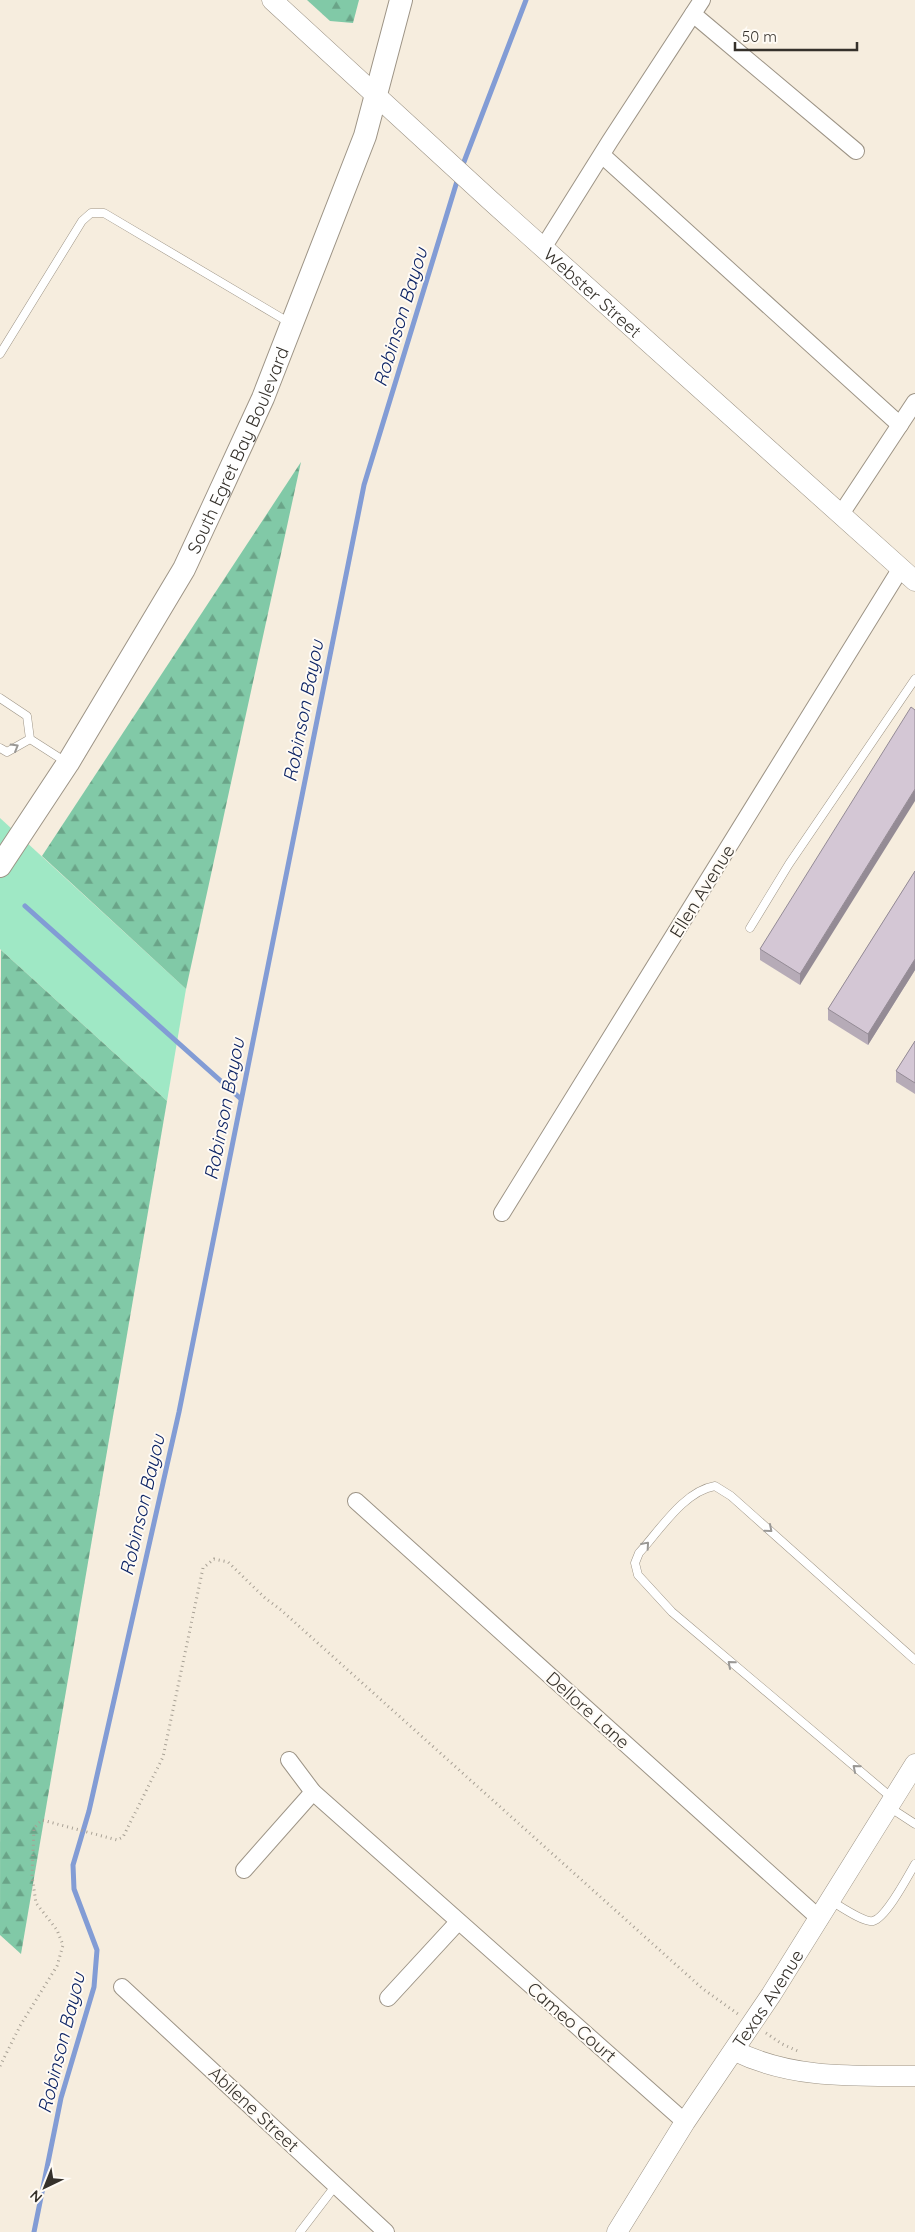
<svg xmlns="http://www.w3.org/2000/svg" width="915" height="2232" font-family="Quicksand,sans-serif">
<style>
.grass{fill:#9fe8c5}
.forest{fill:url(#forest-firs)}
.lines{fill:none;stroke-linecap:round;stroke-linejoin:round}
.stream{stroke:#829cd5;stroke-width:5}
.service-casing{stroke:#9d9486;stroke-width:9}
.minor-casing{stroke:#9d9486;stroke-width:18}
.tertiary-casing{stroke:#9d9486;stroke-width:21}
.secondary-casing{stroke:#9d9486;stroke-width:24}
.path{stroke:#a8a195;stroke-width:3;stroke-dasharray:1 4;stroke-linecap:butt}
.service{stroke:#fff;stroke-width:8}
.minor{stroke:#fff;stroke-width:16}
.tertiary{stroke:#fff;stroke-width:20}
.secondary{stroke:#fff;stroke-width:22}
.wall{fill:#b6abb7}
.shaded-wall{fill:#948b95}
.building{fill:#d4c7d5;stroke:#948b95}
.oneway{stroke:#9a9895}
.labels{text-anchor:middle;dominant-baseline:central;stroke-width:4;stroke-linejoin:round;paint-order:stroke}
.street-label{font-size:18px;fill:#35312b;stroke:#fffbf5}
.water-label{font-size:19px;font-style:italic;fill:#0d2465;stroke:#fffbf5}
</style>
<defs>
<pattern id="forest-firs" width="22" height="20" patternUnits="userSpaceOnUse" patternTransform="scale(1.25)"><rect width="22" height="20" fill="#81c9a7"/><path d="M5 1l3.5 6h-7zM16 11l3.5 6h-7z" fill="#6aa488"/></pattern>
</defs>
<rect width="100%" height="100%" fill="#f6edde"/>
<polygon class="grass" points="0,818 186,989 167,1101 0,949"/>
<g class="forest">
<polygon points="307,0 359,0 353,23 330,21"/>
<polygon points="301,462 186,989 42,856"/>
<polygon points="1,950 167,1101 21,1954 0,1935"/>
</g>
<g class="lines">
<g class="stream">
<polyline points="462,167 526,0"/>
<polyline points="25,906 241,1099"/>
<polyline points="34,2232 61,2098 94,1987 97,1950 74,1889 73,1865 89,1811 179,1412 364,485 458,178"/>
</g>
<defs>
<g id="service">
<polyline points="0,354 82,221 91,213 104,213 290,323"/>
<polyline points="0,698 27,716 30,739 66,762"/>
<polyline points="0,748 7,752 30,739"/>
<polyline points="750,928 789,864 915,679"/>
<path d="M892,1798L672,1612L638,1575L635,1563L639,1553C660,1530 684,1491 715,1486L731,1496L915,1660"/>
<polyline points="889,1807 915,1824"/>
<path d="M831,1901C840,1906 864,1923 873,1921C886,1918 908,1876 915,1864"/>
<polyline points="300,2232 336,2185"/>
</g>
<g id="minor">
<polyline points="693,14 856,151"/>
<polyline points="602,155 900,425"/>
<polyline points="543,248 610,141 702,0"/>
<polyline points="841,514 915,402"/>
<polyline points="502,1213 901,568"/>
<polyline points="356,1501 820,1919"/>
<polyline points="289,1760 313,1792 685,2122"/>
<polyline points="244,1870 313,1792"/>
<polyline points="122,1987 386,2232"/>
<polyline points="388,1998 458,1922"/>
</g>
<g id="tertiary">
<path id="s1" d="M272,0L491,201L915,581"/>
<path d="M735,2051C792,2079 853,2076 915,2076"/>
<path id="s2" d="M617,2232L685,2122L771,1995L915,1764"/>
</g>
<g id="secondary">
<path id="s3" d="M0,866L68,763L184,569L211,511L263,398L365,136L401,0"/>
</g>
</defs>
<use href="#service" class="service-casing"/>
<use href="#minor" class="minor-casing"/>
<use href="#tertiary" class="tertiary-casing"/>
<use href="#secondary" class="secondary-casing"/>
<g class="path">
<polyline points="766,2033 782,2044 800,2052"/>
<polyline points="0,2066 20,2026 57,1966 63,1945 57,1930 36,1903 32,1876 34,1828 42,1820 117,1840 123,1837 163,1757 203,1568 214,1559 228,1562 265,1598 281,1610 703,1989 738,2014"/>
</g>
<use href="#service" class="service"/>
<use href="#minor" class="minor"/>
<use href="#tertiary" class="tertiary"/>
<use href="#secondary" class="secondary"/>
</g>
<g class="wall">
<polygon points="915,710 800,985 760,960 760,949"/>
<polygon points="915,871 915,970 868,1045 828,1020 828,1009"/>
<polygon points="915,1041 915,1094 896,1082 896,1071"/>
</g>
<g class="shaded-wall">
<polygon points="915,789 915,801 800,985 800,974"/>
<polygon points="915,959 915,970 868,1045 868,1034"/>
</g>
<g class="building">
<polygon points="911,707 915,710 915,789 800,974 760,949"/>
<polygon points="915,871 915,959 868,1034 828,1009"/>
<polygon points="915,1041 915,1083 896,1071"/>
</g>
<defs><path id="oneway-chevron" d="M-2-3.5L2.5 0L-2 3.5" fill="none" stroke-width="1.6" stroke-linecap="round" stroke-linejoin="round" transform="scale(1.25)"/></defs>
<g class="oneway">
<use href="#oneway-chevron" transform="translate(15 747) rotate(-30)"/>
<use href="#oneway-chevron" transform="translate(769 1529) rotate(41)"/>
<use href="#oneway-chevron" transform="translate(646 1545) rotate(-49)"/>
<use href="#oneway-chevron" transform="translate(731 1664) rotate(-139)"/>
<use href="#oneway-chevron" transform="translate(856 1768) rotate(-140)"/>
</g>
<g class="labels">
<g class="street-label">
<text stroke="none"><textPath href="#s1" startOffset="434">Webster Street</textPath></text>
<text stroke="none"><textPath href="#s3" startOffset="480">South Egret Bay Boulevard</textPath></text>
<text transform="translate(702 891) rotate(-58)">Ellen Avenue</text>
<text transform="translate(588 1710) rotate(42)">Dellore Lane</text>
<text stroke="none"><textPath href="#s2" startOffset="278">Texas Avenue</textPath></text>
<text transform="translate(572 2022) rotate(41)">Cameo Court</text>
<text transform="translate(254 2109) rotate(43)">Abilene Street</text>
</g>
<g class="water-label">
<text transform="translate(400 317) rotate(-73)">Robinson Bayou</text>
<text transform="translate(303 711) rotate(-79)">Robinson Bayou</text>
<text transform="translate(224 1109) rotate(-79)">Robinson Bayou</text>
<text transform="translate(142 1505) rotate(-77)">Robinson Bayou</text>
<text transform="translate(61 2043) rotate(-76)">Robinson Bayou</text>
</g>
</g>
<g transform="translate(45 2187) rotate(223)" stroke="#fffbf5" stroke-width="4" paint-order="stroke">
<path d="M0-4L9 19L0 12L-9 19Z" fill="#35312b"/>
<text y="-8" font-size="14" font-weight="bold" text-anchor="middle" fill="#35312b">N</text>
</g>
<path d="M735 42v8h122v-8" fill="none" stroke="#35312b" stroke-width="2.5"/>
<text x="742" y="42" font-size="15" fill="#35312b" stroke="#fffbf5" stroke-width="4" paint-order="stroke">50 m</text>
</svg>
